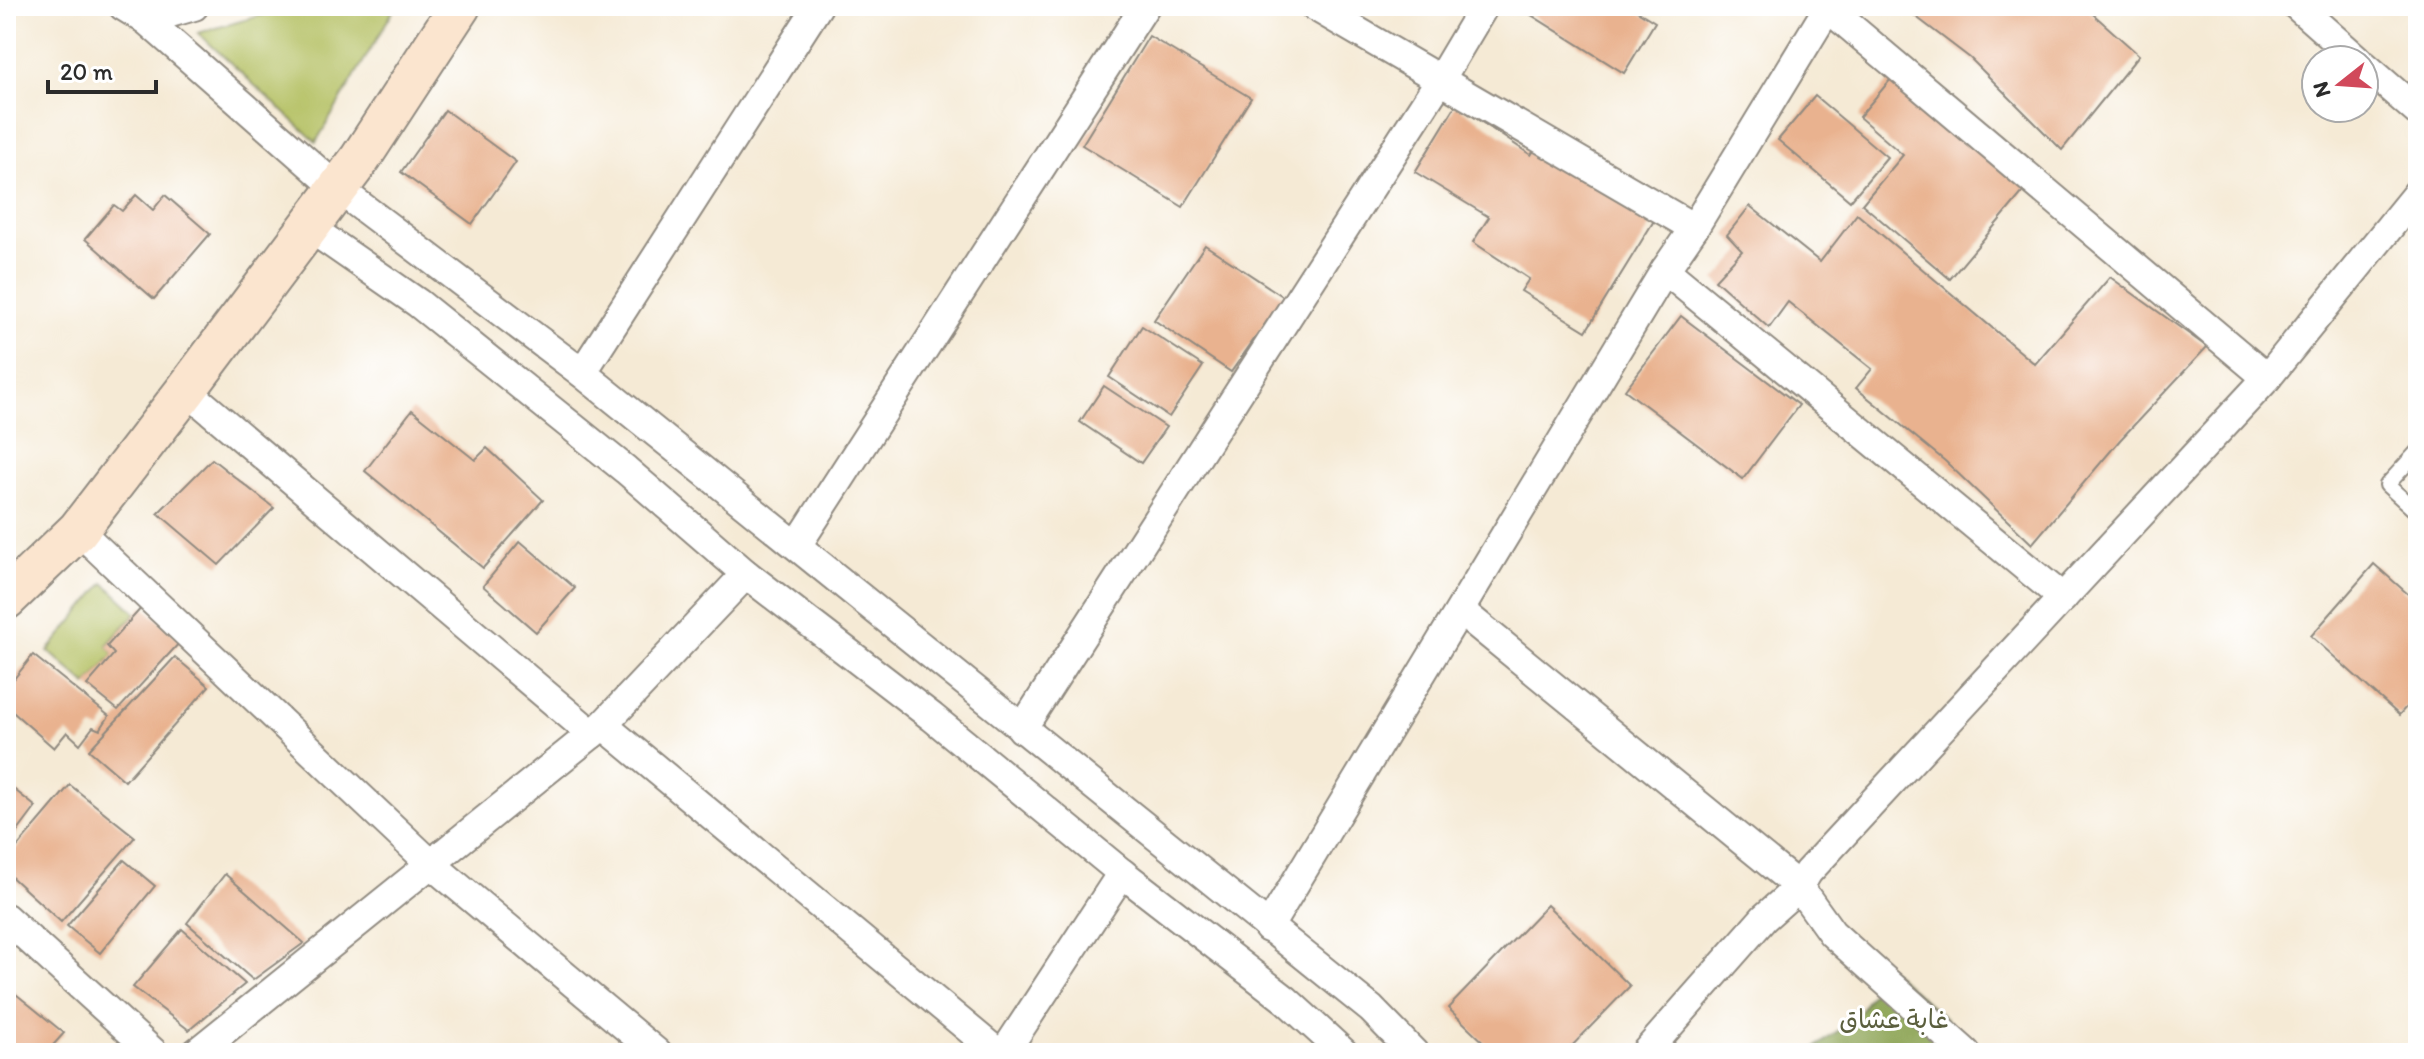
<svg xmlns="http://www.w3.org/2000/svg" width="2424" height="1059" font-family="Itim,'Playpen Sans Arabic',sans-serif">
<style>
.green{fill:#b4c062;stroke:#707646;stroke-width:2}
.forest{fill:#8fa658;stroke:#5d6842;stroke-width:2}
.building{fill:#e9b28f}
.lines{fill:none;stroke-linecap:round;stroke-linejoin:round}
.lane-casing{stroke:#908a80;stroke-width:18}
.street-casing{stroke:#908a80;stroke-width:32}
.secondary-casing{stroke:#908a80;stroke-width:44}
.lane{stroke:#fff;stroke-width:14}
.street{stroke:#fff;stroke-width:28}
.secondary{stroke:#fbe5cf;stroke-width:40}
.labels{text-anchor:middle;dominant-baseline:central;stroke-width:6;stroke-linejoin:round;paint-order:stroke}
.park-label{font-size:26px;fill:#5b5f3e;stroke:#fff}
</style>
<rect width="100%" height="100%" fill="#fff"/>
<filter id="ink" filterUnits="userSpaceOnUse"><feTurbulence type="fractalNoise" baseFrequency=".0125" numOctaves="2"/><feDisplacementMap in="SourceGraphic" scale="16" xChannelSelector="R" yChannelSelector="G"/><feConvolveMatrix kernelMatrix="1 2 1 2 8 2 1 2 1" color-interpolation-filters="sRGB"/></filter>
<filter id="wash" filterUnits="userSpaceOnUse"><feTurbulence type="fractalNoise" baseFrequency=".006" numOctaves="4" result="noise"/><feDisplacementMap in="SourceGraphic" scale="32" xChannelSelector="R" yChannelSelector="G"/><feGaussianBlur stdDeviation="1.8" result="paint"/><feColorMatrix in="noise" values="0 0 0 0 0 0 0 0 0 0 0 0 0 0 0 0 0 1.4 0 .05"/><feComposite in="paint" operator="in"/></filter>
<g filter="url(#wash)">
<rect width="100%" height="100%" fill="#f5ead5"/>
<g class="green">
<polygon points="295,6 396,6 316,142 198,33"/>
<polygon points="104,583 136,613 107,645 114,654 87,685 48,651"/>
</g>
<polygon class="forest" points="1888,968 1984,1053 1809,1053 1856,1017"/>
<g id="blocks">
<g class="building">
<polygon points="1527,6 1629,6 1655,22 1624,73 1525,11"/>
<polygon points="1902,6 2084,6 2139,55 2062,150 1970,58"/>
<polygon points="1149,36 1251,98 1183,207 1082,145"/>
<polygon points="1896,73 2028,186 1950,279 1862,204 1903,155 1859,117"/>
<polygon points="1815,96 1887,157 1850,201 1778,140"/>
<polygon points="1456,105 1531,155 1537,146 1655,219 1586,331 1521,291 1529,279 1473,242 1489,217 1415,172"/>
<polygon points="445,110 516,162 472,224 401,172"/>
<polygon points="136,195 153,210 165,195 210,234 154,299 85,239 114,205 122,211"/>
<polygon points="1750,206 1820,262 1857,214 2035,364 2110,277 2207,347 2120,440 2032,544 1945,461 1856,388 1872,369 1788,302 1769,328 1715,280 1742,251 1727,235"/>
<polygon points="1205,245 1284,297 1231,372 1154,320"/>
<polygon points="1681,316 1799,405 1743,479 1625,390"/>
<polygon points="1142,326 1203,366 1169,417 1109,377"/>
<polygon points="1104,386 1166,427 1141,463 1080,422"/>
<polygon points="412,410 475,460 487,448 543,500 483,568 365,471"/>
<polygon points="212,459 274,508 219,565 158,513"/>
<polygon points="520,541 575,588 536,632 483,586"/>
<polygon points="2374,564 2418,603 2418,698 2416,696 2399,715 2311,636"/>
<polygon points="143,606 181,641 118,710 87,685 114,654 107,646"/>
<polygon points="33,655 109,716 100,730 93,727 80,744 67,732 54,748 6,706 6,689"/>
<polygon points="175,657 209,686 125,781 89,750"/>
<polygon points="6,783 36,807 6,847"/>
<polygon points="70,785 135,837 61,922 6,872 6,860"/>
<polygon points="124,860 155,886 100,953 67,926"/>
<polygon points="225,874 304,943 253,980 187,923"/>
<polygon points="1547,905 1630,986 1565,1053 1495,1053 1448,1008"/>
<polygon points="182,929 245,984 189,1030 133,987"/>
<polygon points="6,986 64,1033 46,1053 6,1053"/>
</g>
</g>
</g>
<g filter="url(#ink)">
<use href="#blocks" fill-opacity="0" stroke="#908a80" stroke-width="2"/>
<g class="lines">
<defs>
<polyline id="lane" points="2418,451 2387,485 2418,513"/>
<g id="street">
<polyline points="123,6 146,20 337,188 582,373 1371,1009 1414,1053"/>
<polyline points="1314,6 1694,228 1665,270 2063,598"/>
<polyline points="2297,6 2358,60"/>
<polyline points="1828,8 2267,378"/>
<polyline points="146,20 194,6"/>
<polyline points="2364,65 2418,112"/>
<polyline points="307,226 418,303 626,470 746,574 932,717 1122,873 1286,1000 1344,1053"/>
<polyline points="1694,228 1829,6"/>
<polyline points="582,373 818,6"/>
<polyline points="186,390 592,734"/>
<polyline points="78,530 431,864 657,1053"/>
<polyline points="798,544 1145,6"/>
<polyline points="1461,611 1799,887 1832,933 1966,1053"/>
<polyline points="603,725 998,1053"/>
<polyline points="1022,729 1440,80 1484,6"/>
<polyline points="6,918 154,1053"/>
<polyline points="1268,928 1665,270"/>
<polyline points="196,1053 603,725 746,574"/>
<polyline points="1004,1053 1122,873"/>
<polyline points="1645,1053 1764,918 1799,887 1808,872 2267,378 2418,192"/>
</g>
<polyline id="secondary" points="6,599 78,530 186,390 360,159 460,6"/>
</defs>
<use href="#lane" class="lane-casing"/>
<use href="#street" class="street-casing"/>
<use href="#secondary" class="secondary-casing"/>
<use href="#lane" class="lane"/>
<use href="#street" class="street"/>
<use href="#secondary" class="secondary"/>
</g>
</g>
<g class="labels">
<g class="park-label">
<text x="1894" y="1019">غابة عشاق</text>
</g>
</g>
<rect width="2424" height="1059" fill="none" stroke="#fff" stroke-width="32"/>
<g transform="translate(2340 84) rotate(253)"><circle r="38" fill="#ffffff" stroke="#aaaaaa" stroke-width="2"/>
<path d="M0-6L14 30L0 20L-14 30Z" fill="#d1495b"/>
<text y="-12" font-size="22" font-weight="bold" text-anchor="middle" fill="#2b2b2b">N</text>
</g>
<path d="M48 80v12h108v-12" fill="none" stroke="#2b2b2b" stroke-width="4"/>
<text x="60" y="80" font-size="24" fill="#2b2b2b" stroke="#ffffff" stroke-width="6" paint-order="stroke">20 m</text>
</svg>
